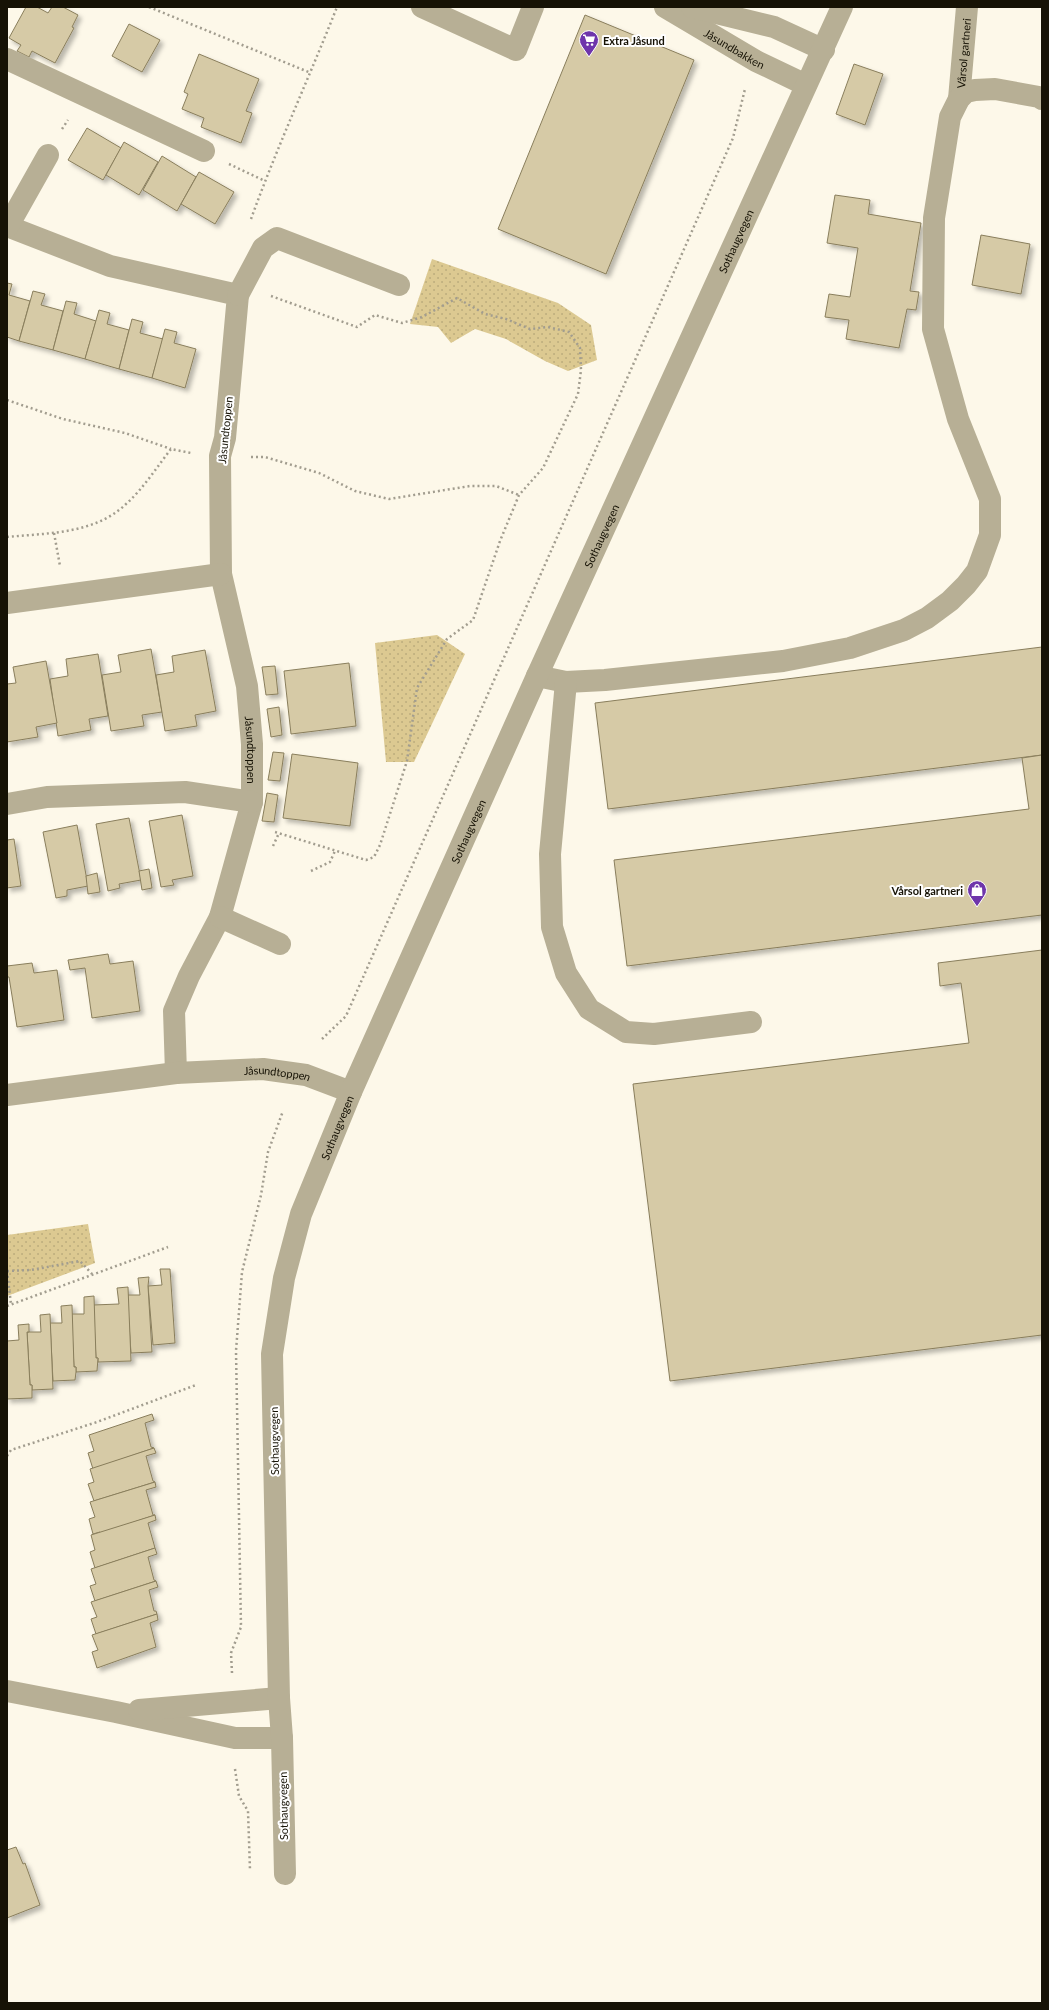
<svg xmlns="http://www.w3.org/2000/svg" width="1049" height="2010" font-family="Lato,sans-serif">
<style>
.park{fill:url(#park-dots)}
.building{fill:#d6caa6;stroke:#897e5c;filter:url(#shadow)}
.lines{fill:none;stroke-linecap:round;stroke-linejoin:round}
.path{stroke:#a29d8f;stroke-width:2.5;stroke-dasharray:2 3;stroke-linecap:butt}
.minor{stroke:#b7af95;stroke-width:22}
.labels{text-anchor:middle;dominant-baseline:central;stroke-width:4;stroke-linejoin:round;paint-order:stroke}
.poi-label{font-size:11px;font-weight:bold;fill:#161205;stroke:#fff;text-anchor:start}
.street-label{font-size:11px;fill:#161205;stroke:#fff}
</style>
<defs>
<pattern id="park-dots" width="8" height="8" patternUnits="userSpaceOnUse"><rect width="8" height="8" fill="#dcc991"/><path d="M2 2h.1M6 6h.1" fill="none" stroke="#bcac7c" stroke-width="1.8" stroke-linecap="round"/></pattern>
<filter id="shadow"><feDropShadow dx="3.5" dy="3.5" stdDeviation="2" flood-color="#0004"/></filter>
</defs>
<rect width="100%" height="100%" fill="#fdf8e9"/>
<g class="park">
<polygon points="432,259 558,303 591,325 597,360 568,371 545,361 506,339 475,329 451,343 438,327 410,324"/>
<polygon points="437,635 465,654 414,762 386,762 375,643"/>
<polygon points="88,1224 95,1263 7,1296 7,1235"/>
</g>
<g class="building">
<polygon points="26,7 37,7 48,13 52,7 63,7 78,15 72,27 74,28 55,63 32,51 29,57 17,51 21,45 9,38"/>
<polygon points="585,15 694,60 606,274 498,229"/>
<polygon points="129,24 160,40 142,72 112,56"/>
<polygon points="199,54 259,79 246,111 252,113 241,143 201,127 204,118 182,109 188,94 184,92"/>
<polygon points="854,64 883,74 865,125 836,114"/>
<polygon points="87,128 121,148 103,180 68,160"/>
<polygon points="124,142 158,162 139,195 106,175"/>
<polygon points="162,156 196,177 177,211 143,190"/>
<polygon points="199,172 234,192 215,224 181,204"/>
<polygon points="835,195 870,200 868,214 921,223 910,291 919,292 916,310 907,309 899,348 846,339 849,320 825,317 829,294 850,297 858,248 827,243"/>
<polygon points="981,235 1030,244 1021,294 972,285"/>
<polygon points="7,283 12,284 9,295 30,301 19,341 7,337"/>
<polygon points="33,291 45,294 41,305 63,311 53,350 19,341"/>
<polygon points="66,301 77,303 74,314 96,321 85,359 53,350"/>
<polygon points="99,310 110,313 107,324 129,330 119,369 85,359"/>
<polygon points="132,319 143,322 140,333 163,339 152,378 119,369"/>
<polygon points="165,329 177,332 174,343 196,349 185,388 152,378"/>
<polygon points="1042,647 1042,755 608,809 595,703"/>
<polygon points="151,649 162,712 142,715 144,726 111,731 102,675 121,672 118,655"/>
<polygon points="205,650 216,711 195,715 197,726 165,731 156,675 174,672 172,656"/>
<polygon points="98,654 108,716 89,719 91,730 58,736 50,679 68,676 66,659"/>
<polygon points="46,661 57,723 36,727 38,737 7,742 7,684 16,683 13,667"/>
<polygon points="349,663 356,726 291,734 284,671"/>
<polygon points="275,666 278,694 266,695 262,667"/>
<polygon points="279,707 282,735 271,737 267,709"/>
<polygon points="273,752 284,753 280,781 268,780"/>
<polygon points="292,754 358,763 350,826 283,818"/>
<polygon points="1042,755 1042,915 627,966 614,860 1029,809 1022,758"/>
<polygon points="267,793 278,795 274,822 262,821"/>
<polygon points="182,815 193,876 172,880 174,885 161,887 149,821"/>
<polygon points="129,818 141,880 119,884 120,888 108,891 96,824"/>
<polygon points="77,825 88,886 67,890 67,896 56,898 43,832"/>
<polygon points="14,839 21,886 7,888 7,840"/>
<polygon points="149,869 152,888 142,890 139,871"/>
<polygon points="97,873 100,892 88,894 86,876"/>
<polygon points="1042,950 1042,1335 670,1381 633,1084 969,1043 961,983 940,986 938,963"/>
<polygon points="108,954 110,964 133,961 140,1011 92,1018 85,968 70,970 68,960"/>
<polygon points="32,963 34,973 57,970 64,1020 17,1027 9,977 7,977 7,966"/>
<polygon points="160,1269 170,1269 175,1343 153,1345 148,1286 162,1285"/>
<polygon points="149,1277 148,1286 152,1352 131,1353 127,1295 140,1295 138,1278"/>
<polygon points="128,1287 131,1361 98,1362 98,1358 96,1358 93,1305 119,1304 117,1288"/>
<polygon points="94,1296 96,1358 98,1358 97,1371 76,1372 76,1367 74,1367 71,1314 84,1314 84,1297"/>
<polygon points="72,1305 74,1367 76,1367 76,1372 75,1380 53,1381 50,1323 62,1323 61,1306"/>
<polygon points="50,1314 53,1389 32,1390 32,1385 30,1385 27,1332 41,1332 40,1315"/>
<polygon points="29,1324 29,1332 27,1332 30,1385 32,1385 32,1398 7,1399 7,1341 19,1340 18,1325"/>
<polygon points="152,1414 154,1420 145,1423 151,1447 154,1448 93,1469 88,1453 94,1451 89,1435"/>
<polygon points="154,1448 156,1453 146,1456 153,1481 155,1482 94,1501 88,1484 94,1482 90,1469"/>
<polygon points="155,1482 156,1487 146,1490 153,1515 155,1515 101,1533 100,1532 93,1534 89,1519 95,1517 90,1502"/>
<polygon points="155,1515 156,1520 148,1523 155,1548 95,1568 90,1552 95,1550 91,1535"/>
<polygon points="155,1548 157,1554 148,1557 154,1580 156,1581 95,1601 90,1586 96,1584 91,1569"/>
<polygon points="156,1581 158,1587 149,1590 154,1611 156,1611 157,1614 96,1634 91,1619 97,1617 91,1602"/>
<polygon points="157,1614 158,1620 150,1623 156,1647 97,1668 92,1652 98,1650 92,1635"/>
<polygon points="16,1847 23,1864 25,1863 40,1905 7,1918 7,1850"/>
</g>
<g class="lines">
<g class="path">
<polyline points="149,7 311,73"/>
<polyline points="62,129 68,120"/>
<polyline points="229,164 265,181"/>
<path d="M251,219C277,147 309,78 337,7"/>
<polyline points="271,296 357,327 375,315 402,323 422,317 457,298 485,314 506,319 530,329 548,327 569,332 580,348 581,370 578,394 543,468 519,495 500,541 473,620 447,639 417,688 407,761 380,845 374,857 366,860 275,832"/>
<polyline points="7,400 63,419 125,433 171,449"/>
<polyline points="251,457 265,457 319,473 355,491 389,499 470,486 496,486 519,495"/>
<polyline points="54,533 60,566"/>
<path d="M7,537C48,533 95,534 126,504C143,489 157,467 171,449L191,453"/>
<polyline points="273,846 279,833"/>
<polyline points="311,871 330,862 335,851"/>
<polyline points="322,1039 346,1016 733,138 745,89"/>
<polyline points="7,1271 31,1270 80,1261 92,1274"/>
<polyline points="7,1271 11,1304"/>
<polyline points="7,1306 168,1247"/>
<polyline points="7,1456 11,1450 97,1422 196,1385"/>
<polyline points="232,1673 231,1653 241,1627 236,1351 242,1272 261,1195 268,1152 283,1111"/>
<polyline points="235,1769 239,1796 248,1811 250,1870"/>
</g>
<g class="minor">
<polyline points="422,7 516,50 533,7"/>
<path id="s1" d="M665,7L756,61L806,85"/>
<polyline points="692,7 774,27 824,50"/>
<polyline points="7,59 204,151"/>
<path id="s2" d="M959,99L967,7"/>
<path id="s3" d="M7,226L110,266L238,295L225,438L220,456L221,574L247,686L252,744V802L220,917L189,976L174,1011L176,1073"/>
<polyline points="8,226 48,155"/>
<polyline points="238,295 263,248 277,238 399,285"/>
<polyline points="7,603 221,574"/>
<polyline points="537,676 566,682 605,680 783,661 850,648 904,630 927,618 950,601 966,585 977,571 990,535 990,499 958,419 933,329 934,218 941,174 950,117 959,99 966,92 975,90 995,89 1039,97 1042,99"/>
<polyline points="566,682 550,854 552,927 566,973 589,1009 626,1032 654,1034 751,1022"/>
<polyline points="7,804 47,797 185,792 252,802"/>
<polyline points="220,917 280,944"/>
<path id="s4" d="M7,1095L176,1073L263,1069L306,1075L351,1092"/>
<polyline points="7,1691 116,1712 235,1738 282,1738"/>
<polyline points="139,1710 279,1698"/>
<path id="s5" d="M285,1874L282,1738L279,1698L272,1354L284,1278L301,1214L351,1092L537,676L842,7"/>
</g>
</g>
<defs>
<symbol id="supermarket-pin" viewBox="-11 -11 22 30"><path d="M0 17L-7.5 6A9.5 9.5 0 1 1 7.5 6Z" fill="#6e35ab" stroke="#fff"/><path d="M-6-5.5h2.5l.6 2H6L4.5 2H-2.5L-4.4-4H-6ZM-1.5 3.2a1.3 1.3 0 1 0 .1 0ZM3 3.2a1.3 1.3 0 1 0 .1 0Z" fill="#fff"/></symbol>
<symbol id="shop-pin" viewBox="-11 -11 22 30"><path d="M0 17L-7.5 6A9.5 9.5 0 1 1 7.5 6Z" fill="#6e35ab" stroke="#fff"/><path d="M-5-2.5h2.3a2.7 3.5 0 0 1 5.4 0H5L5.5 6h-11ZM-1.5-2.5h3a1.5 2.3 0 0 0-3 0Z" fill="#fff"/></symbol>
</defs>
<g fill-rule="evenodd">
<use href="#supermarket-pin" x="578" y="29" width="22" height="30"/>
<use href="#shop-pin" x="966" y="879" width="22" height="30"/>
</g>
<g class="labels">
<g class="poi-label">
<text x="603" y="40">Extra Jåsund</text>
<text x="963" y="890" text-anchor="end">Vårsol gartneri</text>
</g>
<g class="street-label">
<text stroke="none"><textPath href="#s1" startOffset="81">Jåsundbakken</textPath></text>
<text stroke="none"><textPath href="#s2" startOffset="46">Vårsol gartneri</textPath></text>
<text stroke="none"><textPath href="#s5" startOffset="1729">Sothaugvegen</textPath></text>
<text transform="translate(225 430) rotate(-84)">Jåsundtoppen</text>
<text stroke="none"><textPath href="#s5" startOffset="1405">Sothaugvegen</textPath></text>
<text stroke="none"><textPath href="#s3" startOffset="701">Jåsundtoppen</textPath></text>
<text stroke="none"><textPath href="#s5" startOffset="1081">Sothaugvegen</textPath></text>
<text stroke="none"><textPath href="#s4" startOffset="272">Jåsundtoppen</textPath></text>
<text stroke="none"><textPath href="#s5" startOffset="757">Sothaugvegen</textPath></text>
<text transform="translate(274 1441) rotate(-91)">Sothaugvegen</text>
<text transform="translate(283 1806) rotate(-91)">Sothaugvegen</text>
</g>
</g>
<rect width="1049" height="2010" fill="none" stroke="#161205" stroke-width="16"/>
</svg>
